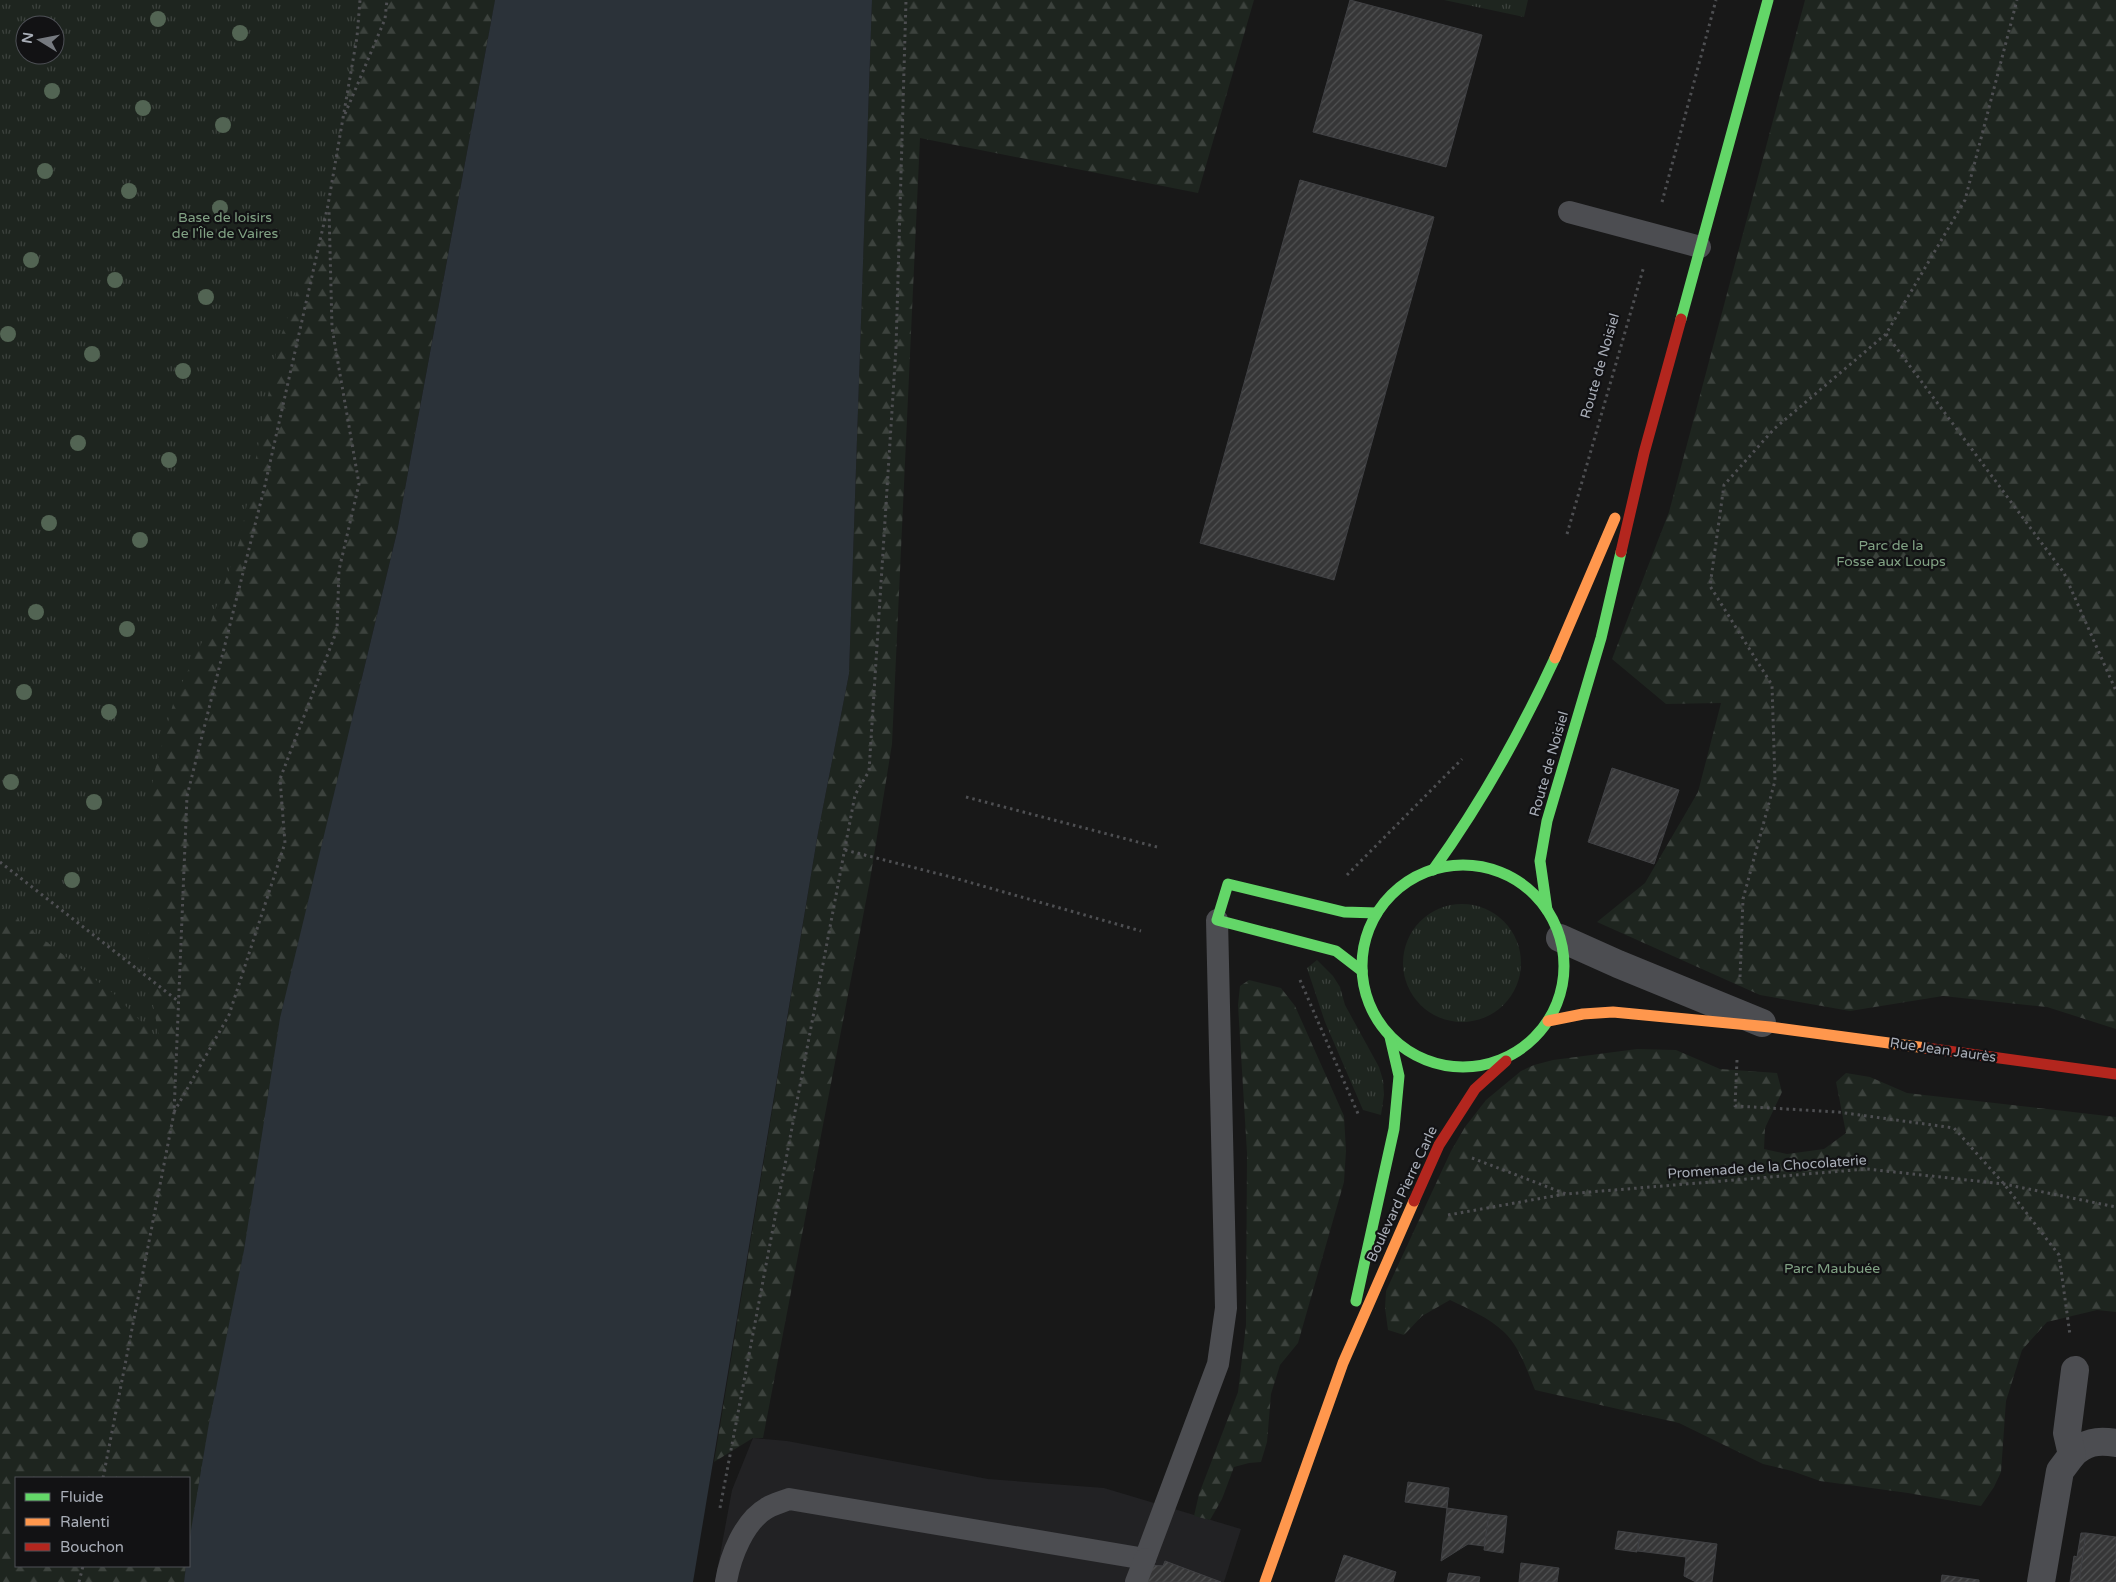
<svg xmlns="http://www.w3.org/2000/svg" width="2116" height="1582" font-family="'Varela Round',sans-serif">
<style>
.built{fill:#222224}
.grass{fill:url(#grass-tufts);fill-rule:evenodd}
.forest{fill:url(#forest-firs)}
.water{fill:#2b3239}
.building{fill:url(#building-hatch);stroke:#404144}
.lines{fill:none;stroke-linecap:round;stroke-linejoin:round}
.path{stroke:#4e4f52;stroke-width:3;stroke-dasharray:2.5 4;stroke-linecap:butt}
.lane{stroke:#4c4d51;stroke-width:22}
.street{stroke:#4c4d51;stroke-width:28}
.fast{stroke:#63d668;stroke-width:11}
.slow{stroke:#ff974d;stroke-width:11}
.jam{stroke:#b3261e;stroke-width:11}
.tree{fill:#526453}
.labels{text-anchor:middle;dominant-baseline:central;stroke-width:4.5;stroke-linejoin:round;paint-order:stroke}
.park-label{font-size:14px;fill:#81a284;stroke:#121214}
.street-label{font-size:14px;fill:#a9aeb8;stroke:#121214}
</style>
<defs>
<pattern id="grass-tufts" width="24" height="20" patternUnits="userSpaceOnUse" patternTransform="scale(1.25)"><rect width="24" height="20" fill="#1e251f"/><path d="M3 7l-1-3M5 7V3M7 7l1-3M15 17l-1-3M17 17v-4M19 17l1-3" fill="none" stroke="#3c423d"/></pattern>
<pattern id="forest-firs" width="22" height="20" patternUnits="userSpaceOnUse" patternTransform="scale(1.25)"><rect width="22" height="20" fill="#1e251f"/><path d="M5 1l3.5 6h-7zM16 11l3.5 6h-7z" fill="#3c423d"/></pattern>
<pattern id="building-hatch" width="6" height="6" patternUnits="userSpaceOnUse" patternTransform="scale(1.25)"><rect width="6" height="6" fill="#363637"/><path d="M-1 1l2-2M0 6l6-6M5 7l2-2" fill="none" stroke="#505152"/></pattern>
</defs>
<rect width="100%" height="100%" fill="#181818"/>
<polygon class="built" points="753,1438 787,1441 988,1479 1104,1488 1241,1529 1224,1582 715,1582 732,1490"/>
<g class="grass">
<path d="M0,0H495L189,1542V1478H16V1566H186L184,1582H0ZM25,25H55V55H25Z"/>
<polygon points="1444,0 1528,0 1524,17"/>
<circle cx="1462" cy="963" r="59"/>
<polygon points="1317,960 1333,976 1340,987 1345,1005 1379,1067 1383,1080 1384,1095 1381,1115 1363,1110 1325,1022 1307,968"/>
</g>
<g class="forest">
<polygon points="360,0 495,0 397,532 280,1018 244,1250 209,1423 189,1542 189,1478 16,1478 16,1566 186,1566 184,1582 0,1582 0,906 114,994 160,1041 148,978 149,859 153,777 175,697 208,630 240,540 278,344 328,205 357,37"/>
<polygon points="872,0 1254,0 1198,193 920,138 892,744 870,880 763,1438 753,1438 714,1462 818,833 849,674"/>
<polygon points="1805,0 2116,0 2116,1029 2047,1007 1943,996 1850,1011 1760,995 1597,922 1645,883 1698,792 1721,703 1666,704 1612,659 1669,512"/>
<polygon points="1249,980 1281,988 1295,1006 1344,1116 1346,1151 1344,1182 1298,1343 1280,1365 1271,1394 1267,1442 1261,1462 1249,1463 1234,1467 1222,1499 1210,1520 1194,1516 1199,1494 1238,1392 1246,1325 1247,1153 1238,1005 1240,986"/>
<path d="M1637,1049L1676,1050L1720,1069L1777,1073L1782,1092L1765,1128L1764,1149L1787,1154L1824,1149L1846,1133L1836,1082L1846,1073L1870,1077L1907,1093L2116,1117V1312L2097,1310L2047,1322L2022,1350L2006,1401L2001,1472L1994,1487L1981,1506L1908,1493L1820,1481L1792,1471L1763,1464L1679,1423L1535,1390C1527,1371 1520,1347 1504,1332C1489,1318 1469,1309 1450,1300L1422,1316L1404,1335L1388,1330L1385,1308L1386,1291L1451,1151L1465,1127L1486,1100L1521,1071L1534,1065L1553,1060Z"/>
</g>
<polygon class="water" points="495,0 872,0 849,674 818,833 693,1582 184,1582 186,1566 189,1566 189,1542 209,1423 244,1250 280,1018 397,532"/>
<g class="building">
<polygon points="1350,0 1482,35 1446,167 1313,132"/>
<polygon points="1300,180 1434,217 1334,580 1200,543"/>
<polygon points="1612,768 1679,790 1654,864 1588,842"/>
<polygon points="1408,1482 1449,1488 1447,1508 1405,1502"/>
<polygon points="1447,1508 1489,1514 1484,1546 1468,1544 1441,1561"/>
<polygon points="1489,1514 1507,1516 1503,1553 1484,1550"/>
<polygon points="1618,1531 1640,1534 1637,1552 1615,1549"/>
<polygon points="2081,1533 2086,1533 2079,1582 2070,1582 2074,1556 2077,1557"/>
<polygon points="2086,1533 2116,1537 2116,1582 2079,1582"/>
<polygon points="1640,1534 1717,1544 1712,1582 1696,1582 1684,1576 1686,1557 1638,1551"/>
<polygon points="1344,1555 1396,1572 1393,1582 1335,1582"/>
<polygon points="1165,1561 1221,1582 1143,1582 1149,1565 1163,1566"/>
<polygon points="1521,1563 1559,1568 1557,1582 1519,1582"/>
<polygon points="1449,1573 1480,1577 1479,1582 1447,1582"/>
<polygon points="1942,1575 1979,1580 1979,1582 1941,1582"/>
</g>
<g class="lines">
<g class="path">
<polyline points="345,114 385,19 387,0"/>
<polyline points="1662,202 1716,0"/>
<polyline points="1886,334 2064,573 2116,691"/>
<polyline points="1567,534 1644,266"/>
<polyline points="966,797 1157,847"/>
<polyline points="845,850 951,877 1141,931"/>
<polyline points="0,862 178,1001"/>
<polyline points="1347,875 1462,759"/>
<polyline points="1740,977 1743,899 1775,781 1772,685 1710,586 1724,485 1774,429 1886,334 1965,200 2017,0"/>
<polyline points="1300,980 1359,1116"/>
<polyline points="1737,1060 1735,1106 1838,1112 1954,1128 2004,1184 2059,1255 2070,1335"/>
<polyline points="174,1112 229,1015 285,843 280,779 337,630 339,570 359,484 332,328 329,210"/>
<polyline points="1472,1158 1566,1194 1867,1169 2004,1184 2116,1207"/>
<polyline points="1448,1215 1565,1194"/>
<polyline points="103,1478 174,1113 187,796 265,485 328,205 357,37 360,0"/>
<polyline points="720,1508 855,795 869,771 896,348 906,0"/>
<polyline points="79,1582 83,1566"/>
</g>
<g class="lane">
<polyline points="1569,212 1700,247"/>
<path d="M726,1582C730,1557 744,1521 767,1508C773,1504 782,1502 789,1499L1145,1559L1218,1364L1226,1308L1217,920"/>
<polyline points="1136,1582 1145,1559"/>
</g>
<g class="street">
<polyline points="1560,938 1618,964 1762,1023"/>
<path d="M2072,1455C2085,1442 2097,1440 2116,1443"/>
<polyline points="2041,1582 2060,1471 2072,1455 2067,1433 2075,1370"/>
</g>
<g class="fast">
<polyline points="1681,319 1768,0"/>
<circle cx="1463" cy="966" r="101"/>
<path d="M1433,870C1482,802 1520,734 1555,658"/>
<polyline points="1547,910 1540,861 1547,821 1601,638 1621,552"/>
<polyline points="1362,971 1336,951 1217,920 1228,884 1344,912 1377,913"/>
<polyline points="1356,1301 1394,1129 1399,1076 1390,1037"/>
</g>
<g class="slow">
<polyline points="1555,658 1615,518"/>
<polyline points="1548,1021 1583,1014 1613,1012 1770,1027 1926,1048"/>
<polyline points="1265,1582 1343,1363 1414,1201"/>
</g>
<g class="jam">
<polyline points="1621,552 1644,453 1681,319"/>
<polyline points="1926,1048 2116,1074"/>
<polyline points="1414,1201 1439,1145 1475,1089 1506,1061"/>
</g>
</g>
<g class="tree">
<circle cx="158" cy="19" r="8"/>
<circle cx="240" cy="33" r="8"/>
<circle cx="52" cy="91" r="8"/>
<circle cx="143" cy="108" r="8"/>
<circle cx="223" cy="125" r="8"/>
<circle cx="45" cy="171" r="8"/>
<circle cx="129" cy="191" r="8"/>
<circle cx="220" cy="208" r="8"/>
<circle cx="31" cy="260" r="8"/>
<circle cx="115" cy="280" r="8"/>
<circle cx="206" cy="297" r="8"/>
<circle cx="8" cy="334" r="8"/>
<circle cx="92" cy="354" r="8"/>
<circle cx="183" cy="371" r="8"/>
<circle cx="78" cy="443" r="8"/>
<circle cx="169" cy="460" r="8"/>
<circle cx="49" cy="523" r="8"/>
<circle cx="140" cy="540" r="8"/>
<circle cx="36" cy="612" r="8"/>
<circle cx="127" cy="629" r="8"/>
<circle cx="24" cy="692" r="8"/>
<circle cx="109" cy="712" r="8"/>
<circle cx="11" cy="782" r="8"/>
<circle cx="94" cy="802" r="8"/>
<circle cx="72" cy="880" r="8"/>
</g>
<g class="labels">
<g class="park-label">
<text x="225" y="217">Base de loisirs<tspan x="225" dy="16">de l'Île de Vaires</tspan></text>
<text x="1891" y="545">Parc de la<tspan x="1891" dy="16">Fosse aux Loups</tspan></text>
<text x="1832" y="1268">Parc Maubuée</text>
</g>
<g class="street-label">
<text transform="translate(1600 366) rotate(-74)">Route de Noisiel</text>
<text transform="translate(1549 764) rotate(-74)">Route de Noisiel</text>
<text transform="translate(1943 1050) rotate(8)">Rue Jean Jaurès</text>
<text transform="translate(1767 1167) rotate(-4)">Promenade de la Chocolaterie</text>
<text transform="translate(1402 1194) rotate(-65)">Boulevard Pierre Carle</text>
</g>
</g>
<rect x="15" y="1477" width="175" height="90" fill="#121214" stroke="#4e5056"/>
<rect x="25" y="1493" width="25" height="8" fill="#63d668" stroke="#4e5056"/>
<text x="60" y="1502" font-size="15" fill="#a9aeb8">Fluide</text>
<rect x="25" y="1518" width="25" height="8" fill="#ff974d" stroke="#4e5056"/>
<text x="60" y="1527" font-size="15" fill="#a9aeb8">Ralenti</text>
<rect x="25" y="1543" width="25" height="8" fill="#b3261e" stroke="#4e5056"/>
<text x="60" y="1552" font-size="15" fill="#a9aeb8">Bouchon</text>
<g transform="translate(40 40) rotate(280)"><circle r="24" fill="#121214" stroke="#4e5056"/>
<path d="M0-4L9 19L0 12L-9 19Z" fill="#767a80"/>
<text y="-8" font-size="14" font-weight="bold" text-anchor="middle" fill="#a9aeb8">N</text>
</g>
</svg>
